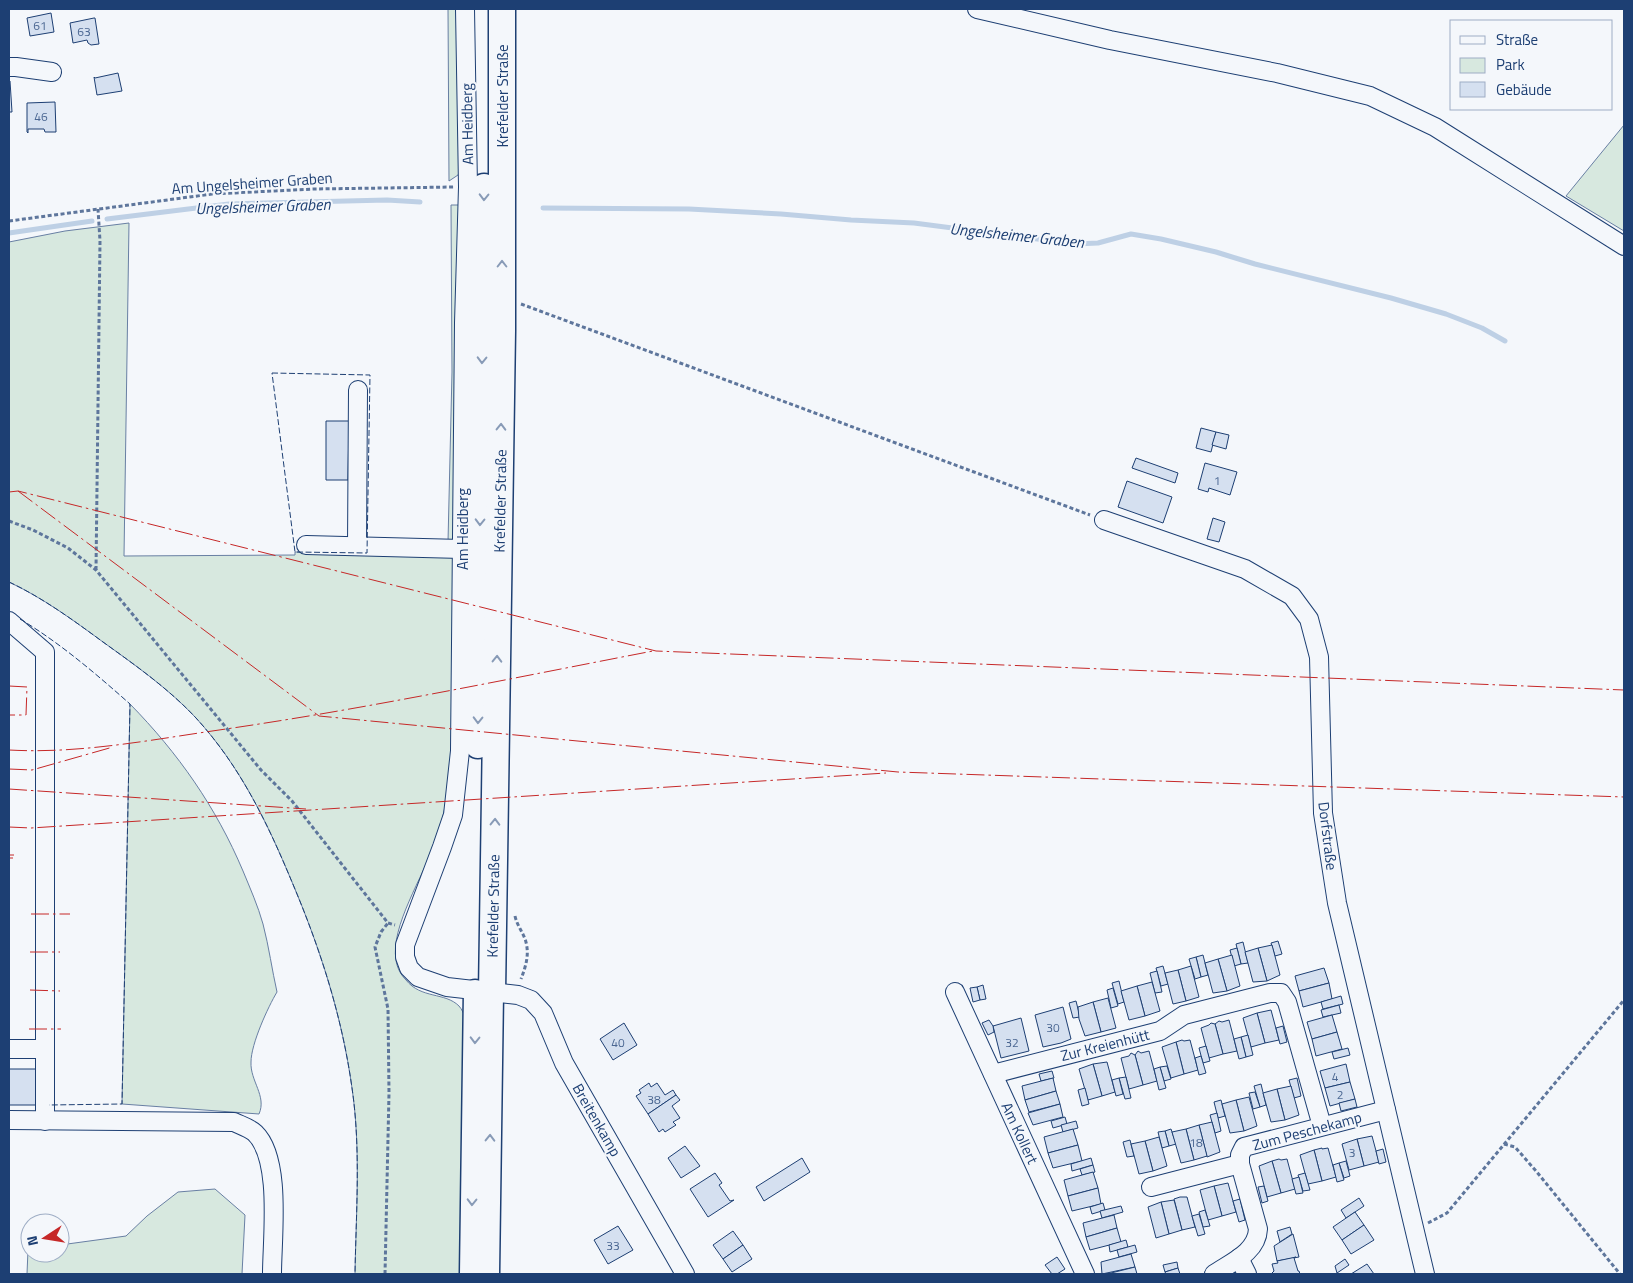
<svg xmlns="http://www.w3.org/2000/svg" width="1633" height="1283" font-family="'Titillium Web',sans-serif">
<style>
.green{fill:#d7e8df;stroke:#687fa3}
.lines{fill:none;stroke-linecap:round;stroke-linejoin:round}
.stream{stroke:#bed0e5;stroke-width:5}
.building{fill:#d5e0f0;stroke:#1d3f73}
.minor-casing{stroke:#1d3f73;stroke-width:20}
.major-casing{stroke:#1d3f73;stroke-width:25}
.highway-casing{stroke:#1d3f73;stroke-width:29}
.path{stroke:#5e769c;stroke-width:3;stroke-dasharray:4 2.5;stroke-linecap:butt}
.minor{stroke:#f4f7fb;stroke-width:18}
.major{stroke:#f4f7fb;stroke-width:22}
.highway{stroke:#f4f7fb;stroke-width:26}
.fence{stroke:#1d3f73;stroke-width:1;stroke-dasharray:6 2.5;stroke-linecap:butt}
.power{stroke:#c62828;stroke-width:1;stroke-dasharray:18 4 2.5 4;stroke-linecap:butt}
.oneway{stroke:#889bb7}
.labels{text-anchor:middle;dominant-baseline:central;stroke-width:4;stroke-linejoin:round;paint-order:stroke}
.number-label{font-size:12px;fill:#4b6792}
.street-label{font-size:15px;fill:#1d3f73;stroke:#f4f7fb}
.water-label{font-size:16px;font-style:italic;fill:#1d3f73;stroke:#f4f7fb}
</style>
<rect width="100%" height="100%" fill="#f4f7fb"/>
<g class="green">
<polygon points="448,9 459,9 460,171 458,175 449,181"/>
<polygon points="1624,125 1624,231 1566,196"/>
<polygon points="451,205 460,205 455,541 448,542 452,372"/>
<path d="M129,223L124,556L295,555V552L455,554C455,598 454,642 453,686C453,739 453,793 435,843C424,875 390,927 396,960C397,968 401,975 406,980C421,999 445,992 459,1006C462,1009 464,1015 466,1019L461,1274H355C356,1213 361,1149 352,1088C342,1016 320,948 292,882C267,822 240,766 196,718C169,689 135,665 103,642C73,620 43,598 9,582V242L65,231Z"/>
<path d="M130,704C178,753 216,807 243,871C250,888 258,906 263,924C269,947 272,970 277,992C268,1007 251,1044 251,1062C250,1081 267,1096 259,1114L122,1104Z"/>
<polygon points="215,1189 245,1215 242,1274 27,1274 28,1250 30,1250 30,1253 60,1253 60,1245 126,1236 147,1216 178,1192"/>
</g>
<g class="lines">
<g class="stream">
<polyline points="543,208 689,209 781,214 851,220 914,223 1076,244 1098,243 1131,234 1161,239 1216,252 1255,264 1391,298 1446,314 1482,328 1505,341"/>
<polyline points="107,219 229,204 387,200 420,202"/>
<polyline points="9,233 92,221"/>
</g>
</g>
<g class="building">
<polygon points="51,13 54,32 30,36 27,18"/>
<polygon points="94,18 95,18 99,44 91,45 88,43 87,40 73,43 70,23"/>
<polygon points="118,73 122,91 97,95 94,77 95,78"/>
<polygon points="9,81 10,81 12,112 9,112"/>
<polygon points="55,102 56,132 45,132 44,129 28,129 28,133 27,132 27,103"/>
<polygon points="326,421 349,421 348,480 326,480"/>
<polygon points="1201,428 1216,432 1211,452 1196,448"/>
<polygon points="1216,432 1229,435 1226,449 1212,445"/>
<polygon points="1136,458 1178,473 1175,483 1132,468"/>
<polygon points="1205,463 1237,472 1230,495 1209,488 1208,492 1198,489"/>
<polygon points="1127,481 1172,497 1163,523 1118,507"/>
<polygon points="1213,518 1225,522 1219,542 1207,539"/>
<polygon points="1278,941 1282,954 1275,956 1271,943"/>
<polygon points="1243,942 1248,963 1241,964 1236,944"/>
<polygon points="1272,945 1280,975 1267,981 1258,948"/>
<polygon points="1237,948 1241,964 1234,966 1230,950"/>
<polygon points="1258,948 1267,981 1253,982 1245,952"/>
<polygon points="1203,955 1208,975 1201,977 1196,957"/>
<polygon points="1232,955 1240,986 1227,991 1218,959"/>
<polygon points="1196,957 1201,977 1195,979 1189,959"/>
<polygon points="1218,959 1227,991 1213,993 1205,963"/>
<polygon points="1163,966 1168,984 1161,986 1156,968"/>
<polygon points="1191,966 1199,997 1186,1001 1178,970"/>
<polygon points="1324,968 1329,983 1299,991 1295,976"/>
<polygon points="1178,970 1186,1001 1173,1004 1165,973"/>
<polygon points="1157,971 1162,992 1155,993 1150,973"/>
<polygon points="1119,981 1124,1002 1118,1004 1112,983"/>
<polygon points="1152,982 1160,1011 1145,1016 1137,986"/>
<polygon points="1329,983 1332,999 1303,1007 1299,991"/>
<polygon points="983,985 986,999 980,1000 977,987"/>
<polygon points="1137,986 1145,1016 1129,1020 1121,991"/>
<polygon points="977,987 980,1000 973,1002 970,988"/>
<polygon points="1113,988 1118,1006 1111,1008 1107,990"/>
<polygon points="1341,996 1343,1004 1323,1009 1321,1002"/>
<polygon points="1108,998 1116,1028 1101,1032 1093,1002"/>
<polygon points="1076,1001 1080,1017 1073,1018 1069,1003"/>
<polygon points="1093,1002 1101,1032 1085,1036 1079,1019 1078,1007"/>
<polygon points="1339,1005 1341,1013 1323,1017 1321,1010"/>
<polygon points="1063,1007 1071,1039 1061,1043 1043,1047 1035,1015"/>
<polygon points="1271,1010 1279,1040 1265,1043 1257,1013"/>
<polygon points="1257,1013 1265,1043 1251,1047 1243,1018"/>
<polygon points="1332,1015 1337,1032 1312,1039 1307,1022"/>
<polygon points="1021,1018 1029,1051 1001,1058 993,1026"/>
<polygon points="989,1020 993,1026 994,1032 988,1035 982,1023"/>
<polygon points="1229,1020 1237,1051 1223,1054 1215,1024 1219,1021 1222,1022"/>
<polygon points="624,1023 637,1045 613,1060 600,1039"/>
<polygon points="1211,1023 1215,1024 1223,1054 1209,1058 1201,1028 1209,1025"/>
<polygon points="1283,1026 1287,1042 1280,1044 1276,1028"/>
<polygon points="1337,1032 1342,1049 1316,1056 1312,1039"/>
<polygon points="1248,1035 1253,1055 1246,1057 1241,1037"/>
<polygon points="1241,1037 1246,1057 1239,1059 1234,1039"/>
<polygon points="1182,1040 1184,1041 1190,1040 1198,1070 1184,1074 1176,1042"/>
<polygon points="1176,1042 1184,1074 1171,1078 1162,1047"/>
<polygon points="1206,1046 1210,1061 1203,1063 1199,1048"/>
<polygon points="1348,1048 1350,1055 1334,1059 1332,1052"/>
<polygon points="1138,1051 1141,1053 1149,1051 1157,1081 1143,1085 1135,1055"/>
<polygon points="1131,1053 1135,1055 1143,1085 1129,1089 1121,1058 1129,1056"/>
<polygon points="1201,1056 1206,1073 1199,1075 1195,1058"/>
<polygon points="1107,1062 1115,1092 1102,1096 1093,1064"/>
<polygon points="1093,1064 1102,1096 1088,1100 1079,1069"/>
<polygon points="1346,1064 1350,1082 1325,1088 1320,1071"/>
<polygon points="1167,1066 1171,1079 1164,1081 1160,1067"/>
<polygon points="1160,1067 1166,1088 1159,1090 1154,1069"/>
<polygon points="9,1069 38,1069 37,1105 9,1105"/>
<polygon points="1052,1071 1054,1078 1041,1081 1039,1074"/>
<polygon points="1126,1077 1131,1098 1125,1099 1119,1078"/>
<polygon points="1053,1078 1056,1091 1025,1100 1022,1086"/>
<polygon points="1119,1078 1123,1094 1116,1096 1112,1080"/>
<polygon points="1297,1078 1301,1096 1294,1098 1289,1080"/>
<polygon points="1350,1082 1355,1099 1330,1106 1325,1088"/>
<polygon points="649,1083 651,1087 657,1083 665,1095 673,1090 676,1095 648,1114 636,1096 641,1093 639,1090"/>
<polygon points="1261,1084 1266,1105 1260,1107 1254,1086"/>
<polygon points="1291,1086 1299,1115 1285,1120 1277,1089"/>
<polygon points="1085,1088 1089,1104 1082,1106 1078,1090"/>
<polygon points="1277,1089 1285,1120 1271,1122 1263,1093"/>
<polygon points="1056,1091 1060,1104 1029,1112 1025,1100"/>
<polygon points="1255,1092 1260,1107 1253,1109 1249,1093"/>
<polygon points="676,1095 680,1100 672,1106 680,1118 673,1122 676,1125 665,1132 663,1129 659,1132 648,1114"/>
<polygon points="1249,1097 1257,1126 1244,1131 1236,1100"/>
<polygon points="1355,1099 1357,1107 1341,1111 1339,1103"/>
<polygon points="1221,1100 1225,1116 1218,1118 1214,1102"/>
<polygon points="1236,1100 1244,1131 1230,1133 1222,1104"/>
<polygon points="1060,1104 1063,1117 1033,1125 1028,1113"/>
<polygon points="1217,1113 1221,1131 1215,1133 1210,1115"/>
<polygon points="1065,1117 1067,1124 1053,1128 1051,1121"/>
<polygon points="1076,1121 1078,1128 1063,1132 1061,1125"/>
<polygon points="1212,1122 1220,1152 1207,1157 1199,1125"/>
<polygon points="1199,1125 1207,1156 1194,1160 1186,1129"/>
<polygon points="1073,1129 1078,1145 1048,1153 1044,1137"/>
<polygon points="1171,1129 1176,1144 1169,1146 1165,1131"/>
<polygon points="1186,1129 1194,1160 1181,1163 1172,1132"/>
<polygon points="1165,1131 1169,1146 1162,1148 1158,1132"/>
<polygon points="1372,1136 1379,1162 1364,1166 1357,1139"/>
<polygon points="1159,1137 1167,1166 1153,1171 1145,1141"/>
<polygon points="1357,1139 1364,1166 1349,1170 1342,1144"/>
<polygon points="1130,1140 1134,1156 1127,1157 1123,1142"/>
<polygon points="1145,1141 1153,1171 1139,1174 1131,1144"/>
<polygon points="1078,1145 1082,1161 1053,1168 1048,1153"/>
<polygon points="685,1146 700,1166 681,1178 668,1158"/>
<polygon points="1322,1148 1322,1149 1328,1148 1336,1177 1322,1181 1314,1150"/>
<polygon points="1383,1149 1386,1162 1379,1164 1376,1151"/>
<polygon points="1314,1150 1322,1181 1308,1184 1300,1155"/>
<polygon points="802,1158 810,1172 764,1201 756,1187"/>
<polygon points="1091,1158 1093,1165 1072,1171 1071,1164"/>
<polygon points="1279,1159 1281,1160 1287,1159 1295,1189 1281,1193 1272,1161"/>
<polygon points="1272,1161 1281,1193 1267,1197 1259,1166"/>
<polygon points="1346,1161 1350,1176 1344,1178 1339,1163"/>
<polygon points="1339,1163 1344,1180 1337,1182 1333,1165"/>
<polygon points="1093,1165 1095,1172 1082,1175 1080,1169"/>
<polygon points="1093,1172 1098,1188 1068,1196 1064,1180"/>
<polygon points="715,1173 722,1183 719,1185 730,1201 734,1200 708,1217 690,1189"/>
<polygon points="1305,1173 1310,1190 1303,1191 1298,1175"/>
<polygon points="1299,1177 1303,1193 1296,1194 1292,1179"/>
<polygon points="1228,1183 1236,1212 1222,1216 1214,1186"/>
<polygon points="1214,1186 1222,1216 1208,1220 1200,1190"/>
<polygon points="1264,1186 1268,1201 1262,1203 1258,1187"/>
<polygon points="1098,1188 1101,1204 1072,1211 1068,1196"/>
<polygon points="1180,1197 1187,1197 1195,1227 1182,1230 1174,1199"/>
<polygon points="1359,1198 1364,1206 1346,1218 1341,1210"/>
<polygon points="1240,1199 1245,1220 1239,1222 1233,1201"/>
<polygon points="1174,1200 1182,1230 1169,1234 1161,1202"/>
<polygon points="1161,1202 1169,1234 1156,1238 1148,1207"/>
<polygon points="1103,1203 1105,1210 1092,1214 1090,1207"/>
<polygon points="1121,1206 1123,1212 1102,1218 1100,1211"/>
<polygon points="1205,1210 1210,1226 1203,1227 1199,1212"/>
<polygon points="1355,1212 1364,1225 1342,1240 1333,1227"/>
<polygon points="1199,1214 1205,1234 1198,1236 1192,1216"/>
<polygon points="1114,1215 1117,1228 1086,1237 1083,1223"/>
<polygon points="1364,1225 1374,1240 1351,1254 1342,1240"/>
<polygon points="618,1226 633,1250 608,1264 594,1240"/>
<polygon points="1290,1227 1292,1234 1280,1242 1277,1231"/>
<polygon points="1117,1228 1121,1242 1090,1250 1086,1237"/>
<polygon points="733,1231 743,1245 723,1259 713,1245"/>
<polygon points="1293,1234 1299,1257 1277,1261 1274,1246"/>
<polygon points="1126,1240 1128,1247 1110,1252 1109,1245"/>
<polygon points="743,1245 752,1259 732,1272 723,1259"/>
<polygon points="1135,1245 1137,1252 1119,1257 1117,1250"/>
<polygon points="1131,1254 1135,1267 1102,1274 1101,1262"/>
<polygon points="1057,1257 1065,1269 1057,1274 1052,1274 1045,1265"/>
<polygon points="1296,1257 1294,1258 1298,1271 1299,1271 1300,1274 1271,1274 1274,1271 1272,1264 1278,1263 1277,1261"/>
<polygon points="1345,1259 1349,1265 1337,1273 1335,1266"/>
<polygon points="1177,1262 1178,1268 1165,1272 1163,1265"/>
<polygon points="1367,1264 1374,1274 1351,1274"/>
<polygon points="1135,1267 1137,1274 1107,1274"/>
<polygon points="1178,1268 1180,1274 1166,1274 1165,1272"/>
</g>
<g class="lines">
<defs>
<g id="minor">
<polyline points="465,9 468,187 464,323 460,751 453,815 442,847 405,945 405,957 409,968 418,977 447,987 518,995 531,1000 543,1013 564,1063 685,1274"/>
<polyline points="977,9 1110,40 1277,73 1370,96 1435,127 1624,246"/>
<polyline points="9,67 16,67 52,72"/>
<polyline points="1104,520 1245,569 1292,596 1309,619 1319,657 1323,813 1337,903 1425,1274"/>
<polyline points="306,545 462,549"/>
<polyline points="357,546 358,390"/>
<polyline points="9,621 45,652 45,1121"/>
<polyline points="955,992 1085,1274"/>
<polyline points="9,1049 44,1049"/>
<polyline points="993,1074 1160,1031 1184,1015 1270,993 1281,993 1287,1002 1322,1126"/>
<path d="M9,1120L234,1122C240,1125 250,1128 255,1133C282,1159 272,1238 272,1274"/>
<polyline points="1151,1187 1240,1164"/>
<polyline points="1239,1258 1247,1274"/>
<path d="M1214,1274C1232,1262 1257,1252 1258,1229L1240,1164V1155L1244,1147L1386,1110"/>
</g>
<g id="major">
<polyline points="471,1274 475,991"/>
<polyline points="488,1274 492,993"/>
</g>
<g id="highway">
<polyline points="478,745 484,187"/>
<polyline points="492,993 502,331 502,9"/>
</g>
</defs>
<use href="#minor" class="minor-casing"/>
<use href="#major" class="major-casing"/>
<use href="#highway" class="highway-casing"/>
<g class="path">
<polyline points="9,221 212,194 314,189 454,187"/>
<polyline points="521,304 1090,515"/>
<polyline points="9,521 33,530 68,548 96,570 261,770 292,801 388,923 395,925"/>
<polyline points="96,570 100,241 98,209"/>
<path d="M515,916C517,925 522,931 525,939C530,953 526,966 521,979"/>
<polyline points="1504,1144 1515,1147 1536,1171 1620,1274"/>
<polyline points="1428,1223 1447,1213 1624,1000"/>
<polyline points="385,1274 389,1093 388,1009 375,947 381,932 388,923"/>
</g>
<use href="#minor" class="minor"/>
<use href="#major" class="major"/>
<use href="#highway" class="highway"/>
<g class="fence">
<polygon points="272,373 370,375 367,553 295,552"/>
<path d="M9,582C43,598 73,620 103,642C135,665 169,689 196,718C240,766 267,822 292,882C320,948 342,1016 352,1088C361,1149 356,1213 355,1274"/>
<path d="M20,619C60,643 95,673 130,704L122,1104L49,1105"/>
</g>
<g class="power">
<polyline points="18,491 319,716 898,772 1624,797"/>
<polyline points="9,492 18,491 656,651 1624,690"/>
<polyline points="9,686 27,687 26,715 9,715"/>
<path d="M9,750C79,754 150,740 219,730C365,709 508,679 653,651"/>
<polyline points="9,769 32,770 113,747"/>
<polyline points="9,789 306,809"/>
<polyline points="9,827 31,828 886,773"/>
<polyline points="9,855 14,855"/>
<polyline points="9,858 13,858"/>
<polyline points="31,914 70,914"/>
<polyline points="30,952 60,952"/>
<polyline points="30,990 60,991"/>
<polyline points="29,1029 61,1029"/>
</g>
</g>
<defs><path id="oneway-chevron" d="M-2-3.5L2.5 0L-2 3.5" fill="none" stroke-width="1.6" stroke-linecap="round" stroke-linejoin="round" transform="scale(1.25)"/></defs>
<g class="oneway">
<use href="#oneway-chevron" transform="translate(484 197) rotate(91)"/>
<use href="#oneway-chevron" transform="translate(502 264) rotate(-90)"/>
<use href="#oneway-chevron" transform="translate(482 360) rotate(91)"/>
<use href="#oneway-chevron" transform="translate(501 427) rotate(-89)"/>
<use href="#oneway-chevron" transform="translate(480 522) rotate(91)"/>
<use href="#oneway-chevron" transform="translate(497 659) rotate(-89)"/>
<use href="#oneway-chevron" transform="translate(478 720) rotate(91)"/>
<use href="#oneway-chevron" transform="translate(495 822) rotate(-89)"/>
<use href="#oneway-chevron" transform="translate(475 1040) rotate(91)"/>
<use href="#oneway-chevron" transform="translate(490 1138) rotate(-89)"/>
<use href="#oneway-chevron" transform="translate(472 1202) rotate(91)"/>
</g>
<g class="labels">
<g class="number-label">
<text x="40" y="25">61</text>
<text x="84" y="31">63</text>
<text x="41" y="116">46</text>
<text x="1217" y="480">1</text>
<text x="1053" y="1027">30</text>
<text x="618" y="1042">40</text>
<text x="1012" y="1042">32</text>
<text x="1335" y="1076">4</text>
<text x="1340" y="1094">2</text>
<text x="654" y="1099">38</text>
<text x="1196" y="1142">18</text>
<text x="1352" y="1152">3</text>
<text x="613" y="1245">33</text>
</g>
<g class="street-label">
<text transform="translate(502 96) rotate(-90)">Krefelder Straße</text>
<text transform="translate(467 124) rotate(-91)">Am Heidberg</text>
<text transform="translate(252 183) rotate(-4)">Am Ungelsheimer Graben</text>
<text transform="translate(500 501) rotate(-89)">Krefelder Straße</text>
<text transform="translate(462 529) rotate(-90)">Am Heidberg</text>
<text transform="translate(1328 836) rotate(83)">Dorfstraße</text>
<text transform="translate(493 906) rotate(-89)">Krefelder Straße</text>
<text transform="translate(1105 1045) rotate(-14)">Zur Kreienhütt</text>
<text transform="translate(597 1120) rotate(60)">Breitenkamp</text>
<text transform="translate(1307 1131) rotate(-15)">Zum Peschekamp</text>
<text transform="translate(1020 1133) rotate(65)">Am Kollert</text>
</g>
<g class="water-label">
<text transform="translate(263 206) rotate(-2)">Ungelsheimer Graben</text>
<text transform="translate(1017 235) rotate(6)">Ungelsheimer Graben</text>
</g>
</g>
<rect width="1633" height="1283" fill="none" stroke="#1d3f73" stroke-width="20"/>
<rect x="1450" y="20" width="162" height="90" fill="#f4f7fb" stroke="#9eadc5"/>
<rect x="1460" y="36" width="25" height="8" fill="#f4f7fb" stroke="#9eadc5"/>
<text x="1496" y="45" font-size="15" fill="#1d3f73">Straße</text>
<rect x="1460" y="58" width="25" height="15" fill="#d7e8df" stroke="#9eadc5"/>
<text x="1496" y="70" font-size="15" fill="#1d3f73">Park</text>
<rect x="1460" y="82" width="25" height="15" fill="#d5e0f0" stroke="#9eadc5"/>
<text x="1496" y="95" font-size="15" fill="#1d3f73">Gebäude</text>
<g transform="translate(45 1238) rotate(258)"><circle r="24" fill="#f4f7fb" stroke="#9eadc5"/>
<path d="M0-4L9 19L0 12L-9 19Z" fill="#c62828"/>
<text y="-8" font-size="14" font-weight="bold" text-anchor="middle" fill="#1d3f73">N</text>
</g>
</svg>
